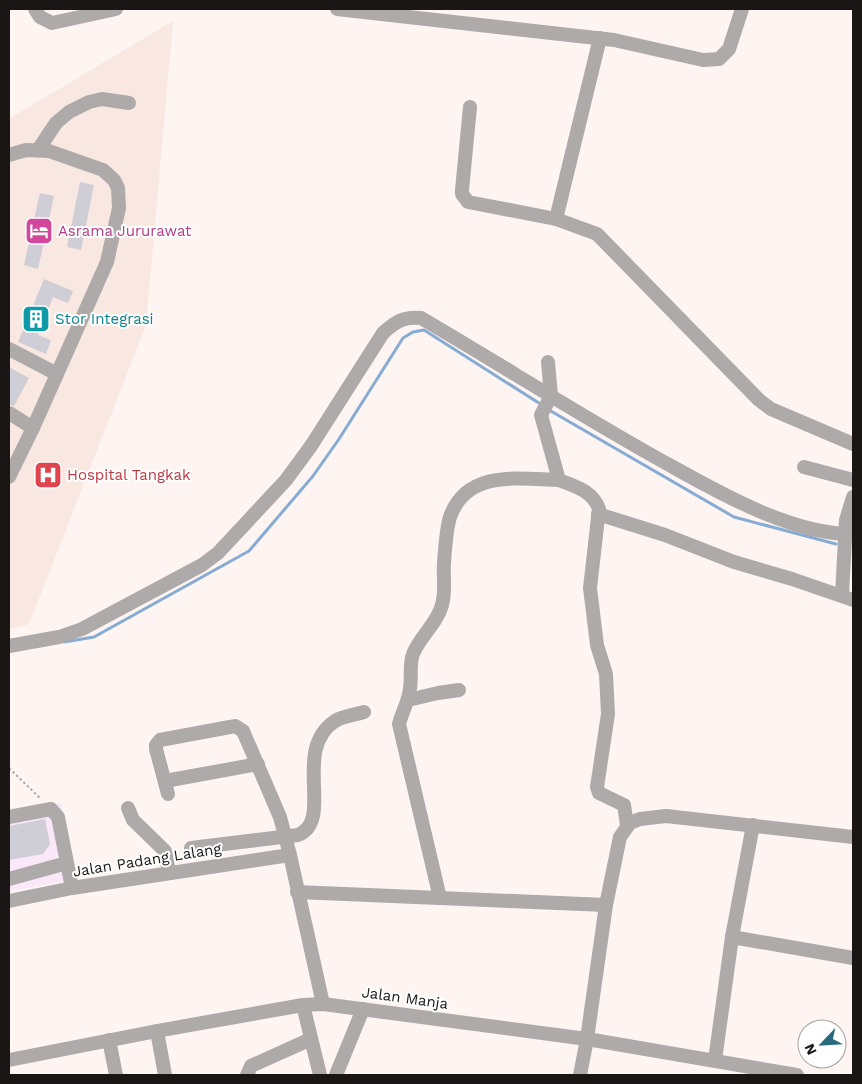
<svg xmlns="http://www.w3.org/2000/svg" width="862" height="1084" font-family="'Work Sans',sans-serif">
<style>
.commercial{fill:#fae7f7}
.built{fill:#f9e7e1}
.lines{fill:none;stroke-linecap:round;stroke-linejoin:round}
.stream{stroke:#86abd4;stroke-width:3}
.building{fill:#cfcdd5}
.path{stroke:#b0a9a7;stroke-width:2;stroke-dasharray:2.5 2.5;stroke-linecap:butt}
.minor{stroke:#aeaaa9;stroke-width:14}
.labels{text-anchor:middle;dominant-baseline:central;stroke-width:4;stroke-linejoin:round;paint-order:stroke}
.hotel-label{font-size:15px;fill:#b23c85;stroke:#fff;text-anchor:start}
.culture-label{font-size:15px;fill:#0d838f;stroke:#fff;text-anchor:start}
.health-label{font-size:15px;fill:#be3a42;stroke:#fff;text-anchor:start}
.street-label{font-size:15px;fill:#191615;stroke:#fff}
</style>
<rect width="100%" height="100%" fill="#fef5f2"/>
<polygon class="commercial" points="61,803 76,879 9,891 9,812"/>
<polygon class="built" points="173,21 146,325 29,624 9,629 9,119"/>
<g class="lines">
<g class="stream">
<polyline points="549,410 734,517 836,544"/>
<polyline points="64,642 94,637 249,551 313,476 339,439 403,338 413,332 424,330 542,405"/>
</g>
</g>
<g class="building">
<polygon points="80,182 94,185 81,250 67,247"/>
<polygon points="40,193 54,196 38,269 24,265"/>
<polygon points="44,279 73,291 68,303 53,297 38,335 51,340 46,354 18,342"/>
<polygon points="9,367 29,378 14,406 9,404"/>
<polygon points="45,819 50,844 43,854 9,860 9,826"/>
</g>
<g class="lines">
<polyline class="path" points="9,768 41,799"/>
<g class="minor">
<polyline points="35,9 40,17 52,23 116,9"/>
<polyline points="337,9 614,40 703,60 719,59 729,49 742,9"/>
<polyline points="470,107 462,190 462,194 468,202 556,219 597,234 759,400 771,409 853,444"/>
<polyline points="38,150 56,123 69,112 89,102 102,99 129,103"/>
<polyline points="9,155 26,150 49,151 103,170 114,180 118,188 119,208 107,262 33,428 9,477"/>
<polyline points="556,219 600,38"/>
<polyline points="9,349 57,374"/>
<path d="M548,362L551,396L541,415L559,480C576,487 593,491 599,509L590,588L597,645L606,674L608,714L597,787L599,793L624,805L627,825"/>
<polyline points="9,413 33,428"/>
<polyline points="804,467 853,480"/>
<polyline points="598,514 665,535 734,562 792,579 853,600"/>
<polyline points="842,595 846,520 853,497"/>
<path d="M9,646L59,637L82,629L202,565L218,553L286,480L311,446L383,333C395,322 404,316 421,318C505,367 587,420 673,467C723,495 795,535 853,534"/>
<polyline points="408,700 438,693 459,690"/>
<polyline points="165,781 258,764"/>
<polyline points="168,794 156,749 156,745 160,740 230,727 235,726 243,731 280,817 290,855 323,1004"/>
<polyline points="128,808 133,820 165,851 169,872"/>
<polyline points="9,817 51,809 58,817 72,888"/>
<path d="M191,848L298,835C335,820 291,750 335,721C343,716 355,715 364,712"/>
<polyline points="9,879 67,863"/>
<polyline points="297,892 606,905"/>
<path d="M440,898L399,724C402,712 409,701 410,688C412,677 409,664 413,654C420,636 437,624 442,605C446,591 443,577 444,563C445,549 446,531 450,517C467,469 519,479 559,480"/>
<polyline points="9,901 72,888 290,855"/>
<polyline points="732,937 853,958"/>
<polyline points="303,1005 320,1075"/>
<polyline points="157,1031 165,1075"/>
<polyline points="109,1040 116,1075"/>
<polyline points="9,1060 157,1031 303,1005 323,1004 587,1039 797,1075"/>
<polyline points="715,1060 732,937 753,825"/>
<polyline points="247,1075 251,1066 311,1039"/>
<polyline points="336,1075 363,1009"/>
<polyline points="580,1075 587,1039 606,905 620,837 630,823 640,819 666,816 853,837"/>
</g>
</g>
<defs>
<symbol id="hotel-square" viewBox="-11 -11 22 22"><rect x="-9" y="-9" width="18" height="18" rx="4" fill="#d1479c" stroke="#fff"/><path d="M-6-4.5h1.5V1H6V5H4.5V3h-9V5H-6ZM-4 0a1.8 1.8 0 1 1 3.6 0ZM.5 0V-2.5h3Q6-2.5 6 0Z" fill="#fff"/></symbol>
<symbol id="building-square" viewBox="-11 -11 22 22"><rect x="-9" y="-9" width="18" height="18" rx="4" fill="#0f9aa8" stroke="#fff"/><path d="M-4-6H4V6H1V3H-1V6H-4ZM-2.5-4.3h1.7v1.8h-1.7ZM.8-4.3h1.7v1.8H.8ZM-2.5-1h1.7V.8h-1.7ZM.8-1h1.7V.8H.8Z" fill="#fff"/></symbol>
<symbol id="hospital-square" viewBox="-11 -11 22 22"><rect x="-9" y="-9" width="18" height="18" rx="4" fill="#e0444e" stroke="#fff"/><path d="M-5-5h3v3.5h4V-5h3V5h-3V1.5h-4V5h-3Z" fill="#fff"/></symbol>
</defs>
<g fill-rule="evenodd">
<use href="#hotel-square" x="23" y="215" width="32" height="32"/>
<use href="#building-square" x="20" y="303" width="32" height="32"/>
<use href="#hospital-square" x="32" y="459" width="32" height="32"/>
</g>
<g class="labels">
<g class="hotel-label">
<text x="58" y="231">Asrama Jururawat</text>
</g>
<g class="culture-label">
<text x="55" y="319">Stor Integrasi</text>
</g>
<g class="health-label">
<text x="67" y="475">Hospital Tangkak</text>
</g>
<g class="street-label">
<text transform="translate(147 860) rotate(-9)">Jalan Padang Lalang</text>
<text transform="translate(405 998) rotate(8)">Jalan Manja</text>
</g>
</g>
<rect width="862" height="1084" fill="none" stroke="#191615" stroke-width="20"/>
<g transform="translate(822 1044) rotate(245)"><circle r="24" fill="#ffffff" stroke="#a3a2a1"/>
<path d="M0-4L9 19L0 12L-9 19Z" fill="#28697d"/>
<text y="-8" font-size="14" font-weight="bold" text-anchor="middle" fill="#191615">N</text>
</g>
</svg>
